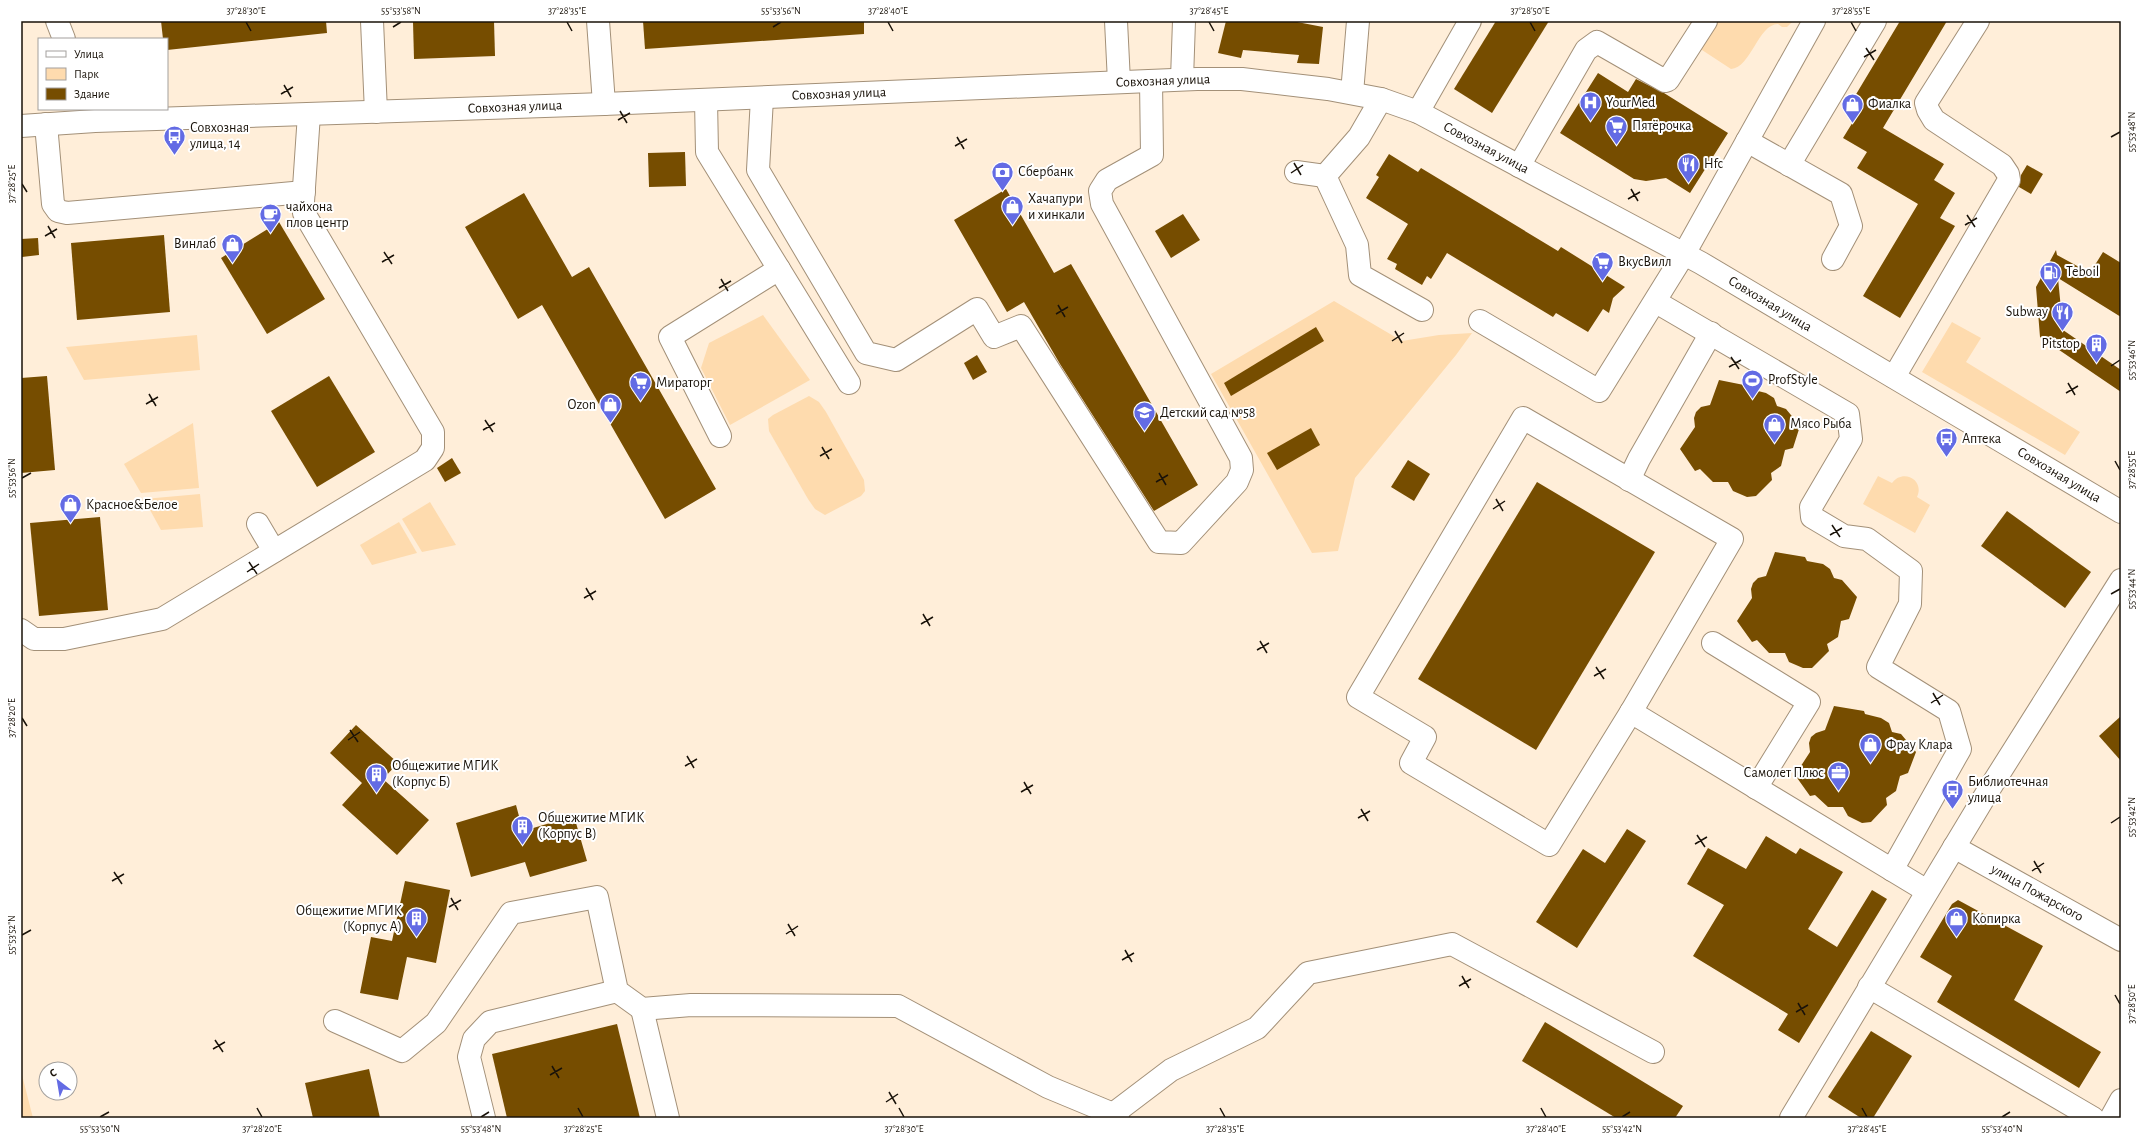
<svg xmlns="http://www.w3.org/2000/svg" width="2142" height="1139" font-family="'Alegreya Sans',sans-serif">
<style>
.green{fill:#fedbae}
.building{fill:#764d00}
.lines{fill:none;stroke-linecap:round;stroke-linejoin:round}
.minor-casing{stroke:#a39078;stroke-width:24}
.minor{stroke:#fff;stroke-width:22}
.ticks{fill:none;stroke:#191209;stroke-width:1.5}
.labels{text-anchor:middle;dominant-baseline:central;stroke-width:4;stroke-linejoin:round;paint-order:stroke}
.street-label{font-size:14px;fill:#191209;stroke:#fff}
.poi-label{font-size:14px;fill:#191209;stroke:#fff;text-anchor:start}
.neatline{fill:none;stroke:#191209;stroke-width:1.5}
.ticks-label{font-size:10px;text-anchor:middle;fill:#191209}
</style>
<rect width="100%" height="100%" fill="#ffeed9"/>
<g class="green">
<path d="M1714,21H1793L1787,27H1782L1778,24C1758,24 1751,68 1731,69L1702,50L1700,45Z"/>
<polygon points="1334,301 1402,341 1439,335 1472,333 1456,355 1355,478 1338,551 1312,553 1211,374"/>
<polygon points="763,315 810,380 730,425 701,368 709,343"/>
<polygon points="1952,322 1981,338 1966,362 2080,432 2065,455 1922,372"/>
<polygon points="197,335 200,370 84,380 66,347"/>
<polygon points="809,396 819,402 826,412 864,480 865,491 861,496 825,515 815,509 808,499 769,431 768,419 773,415"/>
<polygon points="193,423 199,488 141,493 124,464"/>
<path d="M1878,476L1892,483C1903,468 1925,480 1917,497L1930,505L1915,533L1863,504Z"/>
<polygon points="200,494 203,527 161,530 144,499"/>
<polygon points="430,502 456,545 422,552 402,519"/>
<polygon points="399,522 417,553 372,565 360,545"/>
<polygon points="21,1071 33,1118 21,1118"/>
</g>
<g class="building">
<polygon points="161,21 326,21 327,33 167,50 167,39 163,39"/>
<polygon points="494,21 495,56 414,59 413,22"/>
<polygon points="643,21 864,21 864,34 645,49"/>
<polygon points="1226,21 1292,21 1323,27 1319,64 1297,63 1299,55 1243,50 1241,58 1218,53"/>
<polygon points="1496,21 1549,21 1492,113 1454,89"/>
<polygon points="1900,21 1947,21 1883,128 1944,164 1934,180 1955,193 1940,218 1955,226 1900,318 1863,296 1918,204 1857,168 1867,152 1843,138 1856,117 1846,111"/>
<polygon points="1598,73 1628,92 1636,79 1664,93 1728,133 1690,193 1666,178 1646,181 1634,179 1560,133"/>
<polygon points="685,152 686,186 649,187 648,153"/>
<polygon points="1389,154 1418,172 1421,168 1558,251 1561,247 1625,287 1613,298 1609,313 1603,309 1588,332 1556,313 1553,317 1447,253 1431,279 1427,276 1422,285 1395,269 1397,264 1387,259 1408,224 1366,198 1379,177 1376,175"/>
<polygon points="2027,165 2043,174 2031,194 2019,187 2021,175"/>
<polygon points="1006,189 1054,273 1071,264 1198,485 1154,511 1060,364 1024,302 1007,312 954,220"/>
<polygon points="524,193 572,277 589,267 716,489 665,519 542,305 518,319 465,227"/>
<polygon points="1183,214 1200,240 1171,258 1155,231"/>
<polygon points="279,222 325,299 267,334 221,258"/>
<polygon points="164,235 170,312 77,320 71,243"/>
<polygon points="38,238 39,255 22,257 21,239"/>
<polygon points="2056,250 2057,255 2090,273 2103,252 2121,263 2121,317 2058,278 2063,330 2121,370 2121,392 2040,337 2036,287"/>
<polygon points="1316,327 1324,341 1231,396 1224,383"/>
<polygon points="977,355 987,372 973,380 964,363"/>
<polygon points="47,376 55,470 21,473 21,378"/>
<polygon points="329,376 375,452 317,487 271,411"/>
<polygon points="1719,380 1749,386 1750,389 1766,393 1774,398 1777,406 1786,409 1800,426 1793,448 1785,450 1781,466 1771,473 1772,480 1756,496 1747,497 1733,491 1728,482 1713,482 1700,469 1695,471 1680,449 1695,427 1694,418 1696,412 1701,407 1710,405"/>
<polygon points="1311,428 1320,445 1277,470 1267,453"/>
<polygon points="452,458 461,473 445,482 437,468"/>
<polygon points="1408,460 1430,474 1414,501 1391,487"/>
<polygon points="1537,482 1655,552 1536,750 1418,679"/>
<polygon points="2007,511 2091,572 2065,608 1981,546"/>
<polygon points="100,517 108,610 39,616 30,523"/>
<polygon points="1775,552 1805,557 1807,561 1823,564 1830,569 1834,578 1842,580 1857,597 1849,619 1841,621 1838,637 1827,644 1829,651 1812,668 1803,668 1789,662 1785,653 1769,653 1757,640 1752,642 1737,621 1752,598 1751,589 1753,583 1758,578 1766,576"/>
<polygon points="1834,706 1864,711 1865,714 1881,718 1889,723 1892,732 1901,734 1916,752 1908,773 1900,776 1896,791 1886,798 1887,805 1871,822 1862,823 1848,816 1843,807 1828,807 1815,795 1810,796 1795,775 1810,752 1809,743 1811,737 1816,733 1825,730"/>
<polygon points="2121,716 2121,761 2099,736"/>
<polygon points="356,725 398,763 383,779 429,820 397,855 342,805 362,783 330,753"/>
<polygon points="516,805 523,831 574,816 587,861 530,877 525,862 471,877 456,823"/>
<polygon points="1627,829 1646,841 1577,948 1536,922 1583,849 1605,863"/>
<polygon points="1766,836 1796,854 1800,848 1843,872 1808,929 1837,947 1872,890 1887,899 1799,1043 1778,1030 1788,1014 1693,956 1724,905 1687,884 1708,848 1746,869"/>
<polygon points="405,881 450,890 436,963 407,957 398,1000 360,993 371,937 392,941"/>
<polygon points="1958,900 2043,946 2014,1000 2101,1052 2079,1088 1937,1002 1952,976 1920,957 1952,904"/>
<polygon points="1545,1022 1683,1106 1675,1118 1616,1118 1522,1061"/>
<polygon points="617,1024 640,1118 507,1118 492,1054"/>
<polygon points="1871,1031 1912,1056 1873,1118 1861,1118 1828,1097"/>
<polygon points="369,1069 380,1118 313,1118 305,1083"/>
</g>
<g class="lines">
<defs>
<g id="minor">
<polyline points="57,21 64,39"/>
<polyline points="372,21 376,112"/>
<polyline points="598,21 604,104"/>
<polyline points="1116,21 1119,82"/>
<polyline points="1182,79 1184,21"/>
<polyline points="1352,93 1358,21"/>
<polyline points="762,98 758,170 866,353 896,360 977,309 994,337 1021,326 1159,542 1181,543 1237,482 1242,470 1241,458 1102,204 1100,191 1107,180 1152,155 1151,81"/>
<polyline points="706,100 707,152 849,383"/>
<polyline points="1418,112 1470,21"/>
<polyline points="46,124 53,204 58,211 67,213 304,192"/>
<polyline points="21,126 95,121 604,104 1197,79 1242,79 1328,89 1381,99 1418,112 1701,263 2121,512"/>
<polyline points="1747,141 1841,194 1851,226 1833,259"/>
<polyline points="1789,165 1875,21"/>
<polyline points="1519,166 1586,50 1597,42 1665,81 1668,80 1706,21"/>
<polyline points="1296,172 1325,176 1359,137 1381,99"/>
<polyline points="1325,176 1357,245 1360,275 1422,310"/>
<polyline points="1656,302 1848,414 1851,439 1811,507 1812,517 1844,536 1867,539 1911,571 1910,604 1878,667 1949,711 1960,749 1892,870"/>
<polyline points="1480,321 1599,391 1684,254 1814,21"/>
<polyline points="1894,377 2009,180 2008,174 2002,165 1934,120 1928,110 1926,103 1978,21"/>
<polygon points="1523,418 1732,539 1631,712 1549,845 1411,763 1425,737 1358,697"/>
<polyline points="720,436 670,337 779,269"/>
<polyline points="1629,480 1639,459 1711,333"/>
<polyline points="258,524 274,551"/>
<polyline points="21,630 34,639 64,639 162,619 425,460 433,448 433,432 304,213 303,202 309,114"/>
<polyline points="1713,643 1809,702 1756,788"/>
<polyline points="1631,712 1927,891"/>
<polyline points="1954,847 2121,940"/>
<polyline points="1869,987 2093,1118"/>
<polyline points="642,1009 668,1118"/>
<polyline points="335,1021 402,1051 436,1023 511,913 597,897 617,991 642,1009 691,1005 898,1006 1048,1087 1113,1114 1118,1118"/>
<polyline points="1113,1114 1171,1070 1257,1028 1308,973 1452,944 1653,1052"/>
<polyline points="484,1118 469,1057 474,1039 490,1022 617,991"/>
<polyline points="1791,1118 1988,791 2121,580"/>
<polyline points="2111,1118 2121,1100"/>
</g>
</defs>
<use href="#minor" class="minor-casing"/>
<use href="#minor" class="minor"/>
</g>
<path class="ticks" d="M246,22L251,31M567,22L572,31M888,22L893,31M1209,22L1214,31M1530,22L1535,31M1851,22L1856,31M393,27L401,22M773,27L781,22M1866,48L1874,60M1864,57L1876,50M284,85L291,97M281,94L293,87M620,111L627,123M618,120L630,113M957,137L964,149M2111,137L2120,132M955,146L967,139M1294,163L1301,175M1291,173L1303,165M22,184L27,192M1631,189L1638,201M1628,199L1640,192M1967,215L1975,227M1965,225L1977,218M48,226L55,238M45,236L57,229M384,252L392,264M382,262L394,255M721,279L728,291M719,288L731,281M1058,305L1065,317M1056,314L1068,307M1395,331L1402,343M1392,341L1404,333M1731,357L1739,369M2111,366L2120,360M1729,367L1741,360M2068,383L2075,395M2066,393L2078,386M149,394L156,406M146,404L158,397M485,420L493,432M483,430L495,423M822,447L829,459M820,456L832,449M2115,461L2120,470M1159,473L1166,485M22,478L31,473M1156,482L1168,475M1496,499L1503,511M1493,509L1505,501M1832,525L1840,537M1830,535L1842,528M249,562L257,574M247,572L259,564M586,588L593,600M2111,594L2120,589M584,598L596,591M923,614L930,626M921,624L933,617M1260,641L1267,653M1257,650L1269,643M1596,667L1604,679M1594,676L1606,669M1933,693L1940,705M1931,703L1943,695M22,718L27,726M350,730L358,742M348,740L360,732M687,756L694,768M685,766L697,759M1024,782L1031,794M1021,792L1033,785M1361,809L1368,821M1358,818L1370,811M2111,823L2120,817M1697,835L1705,847M1695,844L1707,837M2034,861L2041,873M2032,871L2044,863M114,872L122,884M112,881L124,874M451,898L458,910M449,907L461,900M788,924L795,936M786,934L798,926M22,935L31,930M1125,950L1132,962M1122,960L1134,953M1462,976L1469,988M1459,986L1471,979M2115,995L2120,1004M1798,1003L1805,1015M1796,1012L1808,1005M215,1040L223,1052M213,1049L225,1042M552,1066L559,1078M550,1075L562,1068M889,1092L896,1104M886,1102L898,1094M257,1108L262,1117M578,1108L583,1117M899,1108L904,1117M1220,1108L1225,1117M1541,1108L1546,1117M1862,1108L1867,1117M100,1117L109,1112M481,1117L489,1112M1622,1117L1630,1112M2002,1117L2010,1112"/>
<defs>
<symbol id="hospital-pin" viewBox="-11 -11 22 30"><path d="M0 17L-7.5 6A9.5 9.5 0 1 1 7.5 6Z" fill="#636be4" stroke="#fff"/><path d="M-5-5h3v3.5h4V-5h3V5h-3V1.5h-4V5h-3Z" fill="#fff"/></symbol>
<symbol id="shop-pin" viewBox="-11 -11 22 30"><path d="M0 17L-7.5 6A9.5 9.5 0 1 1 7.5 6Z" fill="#636be4" stroke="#fff"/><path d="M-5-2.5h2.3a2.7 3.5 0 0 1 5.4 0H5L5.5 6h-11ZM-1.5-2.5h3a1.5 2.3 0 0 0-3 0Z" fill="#fff"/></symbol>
<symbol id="supermarket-pin" viewBox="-11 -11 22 30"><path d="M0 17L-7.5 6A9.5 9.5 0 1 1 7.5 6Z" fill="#636be4" stroke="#fff"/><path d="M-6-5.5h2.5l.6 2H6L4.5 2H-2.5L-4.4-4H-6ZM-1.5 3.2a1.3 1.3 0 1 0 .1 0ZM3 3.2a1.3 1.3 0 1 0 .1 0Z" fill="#fff"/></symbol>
<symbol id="bus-pin" viewBox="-11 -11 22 30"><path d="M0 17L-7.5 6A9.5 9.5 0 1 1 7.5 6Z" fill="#636be4" stroke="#fff"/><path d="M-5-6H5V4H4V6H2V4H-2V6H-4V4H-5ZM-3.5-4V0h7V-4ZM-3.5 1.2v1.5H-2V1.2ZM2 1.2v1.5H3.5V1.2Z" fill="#fff"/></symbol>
<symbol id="restaurant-pin" viewBox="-11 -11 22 30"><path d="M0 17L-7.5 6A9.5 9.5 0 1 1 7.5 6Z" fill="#636be4" stroke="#fff"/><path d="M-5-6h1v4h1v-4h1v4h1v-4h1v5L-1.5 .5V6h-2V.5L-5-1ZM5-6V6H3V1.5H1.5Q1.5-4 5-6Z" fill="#fff"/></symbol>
<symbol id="bank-pin" viewBox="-11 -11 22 30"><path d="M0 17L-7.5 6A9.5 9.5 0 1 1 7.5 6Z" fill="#636be4" stroke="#fff"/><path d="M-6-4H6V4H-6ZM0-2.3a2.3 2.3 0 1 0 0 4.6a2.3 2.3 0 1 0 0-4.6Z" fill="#fff"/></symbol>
<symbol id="cafe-pin" viewBox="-11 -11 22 30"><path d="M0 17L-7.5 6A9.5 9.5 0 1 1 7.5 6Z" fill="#636be4" stroke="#fff"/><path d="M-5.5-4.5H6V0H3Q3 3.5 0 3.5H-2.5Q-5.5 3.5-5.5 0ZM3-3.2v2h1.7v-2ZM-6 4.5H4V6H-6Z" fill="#fff"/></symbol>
<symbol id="fuel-pin" viewBox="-11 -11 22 30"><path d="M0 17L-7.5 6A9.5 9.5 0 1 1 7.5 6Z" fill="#636be4" stroke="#fff"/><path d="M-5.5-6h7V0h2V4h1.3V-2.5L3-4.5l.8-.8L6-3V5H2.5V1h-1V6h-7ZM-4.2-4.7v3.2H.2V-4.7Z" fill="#fff"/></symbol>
<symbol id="building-pin" viewBox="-11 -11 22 30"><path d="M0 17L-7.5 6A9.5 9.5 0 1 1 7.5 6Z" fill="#636be4" stroke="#fff"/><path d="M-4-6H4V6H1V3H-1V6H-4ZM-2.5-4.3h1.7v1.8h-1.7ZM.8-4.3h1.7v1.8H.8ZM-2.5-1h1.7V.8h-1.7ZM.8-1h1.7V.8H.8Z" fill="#fff"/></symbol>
<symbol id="stadium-pin" viewBox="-11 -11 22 30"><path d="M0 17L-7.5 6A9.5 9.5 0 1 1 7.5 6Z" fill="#636be4" stroke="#fff"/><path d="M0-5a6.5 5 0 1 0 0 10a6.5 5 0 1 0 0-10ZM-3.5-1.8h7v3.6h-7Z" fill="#fff"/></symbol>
<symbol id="school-pin" viewBox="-11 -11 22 30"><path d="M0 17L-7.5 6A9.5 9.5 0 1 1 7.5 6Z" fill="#636be4" stroke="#fff"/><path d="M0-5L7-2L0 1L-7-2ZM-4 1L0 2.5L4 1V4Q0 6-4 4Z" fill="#fff"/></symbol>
<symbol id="office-pin" viewBox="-11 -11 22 30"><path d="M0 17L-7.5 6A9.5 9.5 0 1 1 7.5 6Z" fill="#636be4" stroke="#fff"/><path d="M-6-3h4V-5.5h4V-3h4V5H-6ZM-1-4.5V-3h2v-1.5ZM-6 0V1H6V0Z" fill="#fff"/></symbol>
</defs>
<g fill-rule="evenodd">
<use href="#hospital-pin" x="1578" y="90" width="25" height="34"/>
<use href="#shop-pin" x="1840" y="92" width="25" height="34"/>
<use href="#supermarket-pin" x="1604" y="114" width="25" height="34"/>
<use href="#bus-pin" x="162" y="124" width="25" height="34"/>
<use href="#restaurant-pin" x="1676" y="152" width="25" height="34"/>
<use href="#bank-pin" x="990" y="160" width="25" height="34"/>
<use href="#shop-pin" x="1000" y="194" width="25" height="34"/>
<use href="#cafe-pin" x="258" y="202" width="25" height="34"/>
<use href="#shop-pin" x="220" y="232" width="25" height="34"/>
<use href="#supermarket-pin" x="1590" y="250" width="25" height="34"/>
<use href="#fuel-pin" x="2038" y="260" width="25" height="34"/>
<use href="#restaurant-pin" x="2050" y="300" width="25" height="34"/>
<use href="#building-pin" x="2084" y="332" width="25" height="34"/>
<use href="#stadium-pin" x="1740" y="368" width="25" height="34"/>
<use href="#supermarket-pin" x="628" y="370" width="25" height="34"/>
<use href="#shop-pin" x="598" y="392" width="25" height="34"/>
<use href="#school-pin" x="1132" y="400" width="25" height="34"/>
<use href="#shop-pin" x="1762" y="412" width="25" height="34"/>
<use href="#bus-pin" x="1934" y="426" width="25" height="34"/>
<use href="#shop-pin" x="58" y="492" width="25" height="34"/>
<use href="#shop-pin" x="1858" y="732" width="25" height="34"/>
<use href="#office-pin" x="1826" y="760" width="25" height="34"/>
<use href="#building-pin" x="364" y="762" width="25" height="34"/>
<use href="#bus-pin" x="1940" y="778" width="25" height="34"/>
<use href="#building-pin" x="510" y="814" width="25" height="34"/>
<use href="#building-pin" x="404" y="906" width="25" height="34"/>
<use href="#shop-pin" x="1944" y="906" width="25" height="34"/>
</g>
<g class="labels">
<g class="street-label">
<text transform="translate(1163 81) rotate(-2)">Совхозная улица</text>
<text transform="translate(839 94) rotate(-2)">Совхозная улица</text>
<text transform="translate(515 107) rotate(-2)">Совхозная улица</text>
<text transform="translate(1486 148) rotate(28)">Совхозная улица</text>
<text transform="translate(1770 304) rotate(31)">Совхозная улица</text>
<text transform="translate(2059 475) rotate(31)">Совхозная улица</text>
<text transform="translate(2037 893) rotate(29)">улица Пожарского</text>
</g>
<g class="poi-label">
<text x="1606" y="103">YourMed</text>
<text x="1868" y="104">Фиалка</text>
<text x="1632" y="126">Пятёрочка</text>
<text x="190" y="128">Совхозная<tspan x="190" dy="16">улица, 14</tspan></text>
<text x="1704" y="164">Hfc</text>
<text x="1018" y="172">Сбербанк</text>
<text x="1028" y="199">Хачапури<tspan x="1028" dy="16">и хинкали</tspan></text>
<text x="286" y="207">чайхона<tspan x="286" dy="16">плов центр</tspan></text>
<text x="216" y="244" text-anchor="end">Винлаб</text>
<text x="1618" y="262">ВкусВилл</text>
<text x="2066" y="272">Teboil</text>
<text x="2048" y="312" text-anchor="end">Subway</text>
<text x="2080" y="344" text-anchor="end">Pitstop</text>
<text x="1768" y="380">ProfStyle</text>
<text x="656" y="383">Мираторг</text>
<text x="596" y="405" text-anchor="end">Ozon</text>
<text x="1160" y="413">Детский сад №58</text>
<text x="1790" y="424">Мясо Рыба</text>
<text x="1962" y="439">Аптека</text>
<text x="86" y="505">Красное&amp;Белое</text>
<text x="1886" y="745">Фрау Клара</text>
<text x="392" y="766">Общежитие МГИК<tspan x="392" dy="16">(Корпус Б)</tspan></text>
<text x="1824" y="773" text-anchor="end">Самолет Плюс</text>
<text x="1968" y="782">Библиотечная<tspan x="1968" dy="16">улица</tspan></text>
<text x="538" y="818">Общежитие МГИК<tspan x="538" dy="16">(Корпус В)</tspan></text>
<text x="402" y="911" text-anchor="end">Общежитие МГИК<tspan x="402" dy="16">(Корпус А)</tspan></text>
<text x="1972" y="919">Копирка</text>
</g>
</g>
<rect width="2142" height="1139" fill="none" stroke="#ffffff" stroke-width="44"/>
<rect x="38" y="38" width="130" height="72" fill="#ffffff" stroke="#a3a09d"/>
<rect x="46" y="51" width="20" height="6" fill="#ffffff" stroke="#a3a09d"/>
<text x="74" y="58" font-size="12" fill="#191209">Улица</text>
<rect x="46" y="68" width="20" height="12" fill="#fedbae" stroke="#a3a09d"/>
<text x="74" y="78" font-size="12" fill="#191209">Парк</text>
<rect x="46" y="88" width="20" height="12" fill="#764d00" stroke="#a3a09d"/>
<text x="74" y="98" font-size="12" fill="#191209">Здание</text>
<g transform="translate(58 1081) rotate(329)"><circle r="19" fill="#ffffff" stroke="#a3a09d"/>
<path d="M0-3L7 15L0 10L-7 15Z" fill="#636be4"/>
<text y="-6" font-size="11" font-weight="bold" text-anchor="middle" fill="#191209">С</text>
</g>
<rect x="22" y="22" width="2098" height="1095" class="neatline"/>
<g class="ticks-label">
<text x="246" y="14">37°28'30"E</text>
<text x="401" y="14">55°53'58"N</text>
<text x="567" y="14">37°28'35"E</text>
<text x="781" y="14">55°53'56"N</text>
<text x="888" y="14">37°28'40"E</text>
<text x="1209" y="14">37°28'45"E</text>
<text x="1530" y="14">37°28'50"E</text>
<text x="1851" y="14">37°28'55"E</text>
<text transform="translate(2131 132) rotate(-90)" y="4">55°53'48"N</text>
<text transform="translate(11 184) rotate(-90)" y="4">37°28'25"E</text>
<text transform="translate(2131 360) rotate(-90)" y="4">55°53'46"N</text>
<text transform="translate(2131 470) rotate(-90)" y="4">37°28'55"E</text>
<text transform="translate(11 478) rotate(-90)" y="4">55°53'56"N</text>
<text transform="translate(2131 589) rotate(-90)" y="4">55°53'44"N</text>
<text transform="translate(11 718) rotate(-90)" y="4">37°28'20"E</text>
<text transform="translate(2131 817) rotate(-90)" y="4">55°53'42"N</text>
<text transform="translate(11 935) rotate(-90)" y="4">55°53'52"N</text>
<text transform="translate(2131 1004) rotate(-90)" y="4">37°28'50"E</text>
<text x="100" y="1132">55°53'50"N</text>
<text x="262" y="1132">37°28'20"E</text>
<text x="481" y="1132">55°53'48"N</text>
<text x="583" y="1132">37°28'25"E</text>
<text x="904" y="1132">37°28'30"E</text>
<text x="1225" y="1132">37°28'35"E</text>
<text x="1546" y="1132">37°28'40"E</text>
<text x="1622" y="1132">55°53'42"N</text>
<text x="1867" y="1132">37°28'45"E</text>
<text x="2002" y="1132">55°53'40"N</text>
</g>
</svg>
